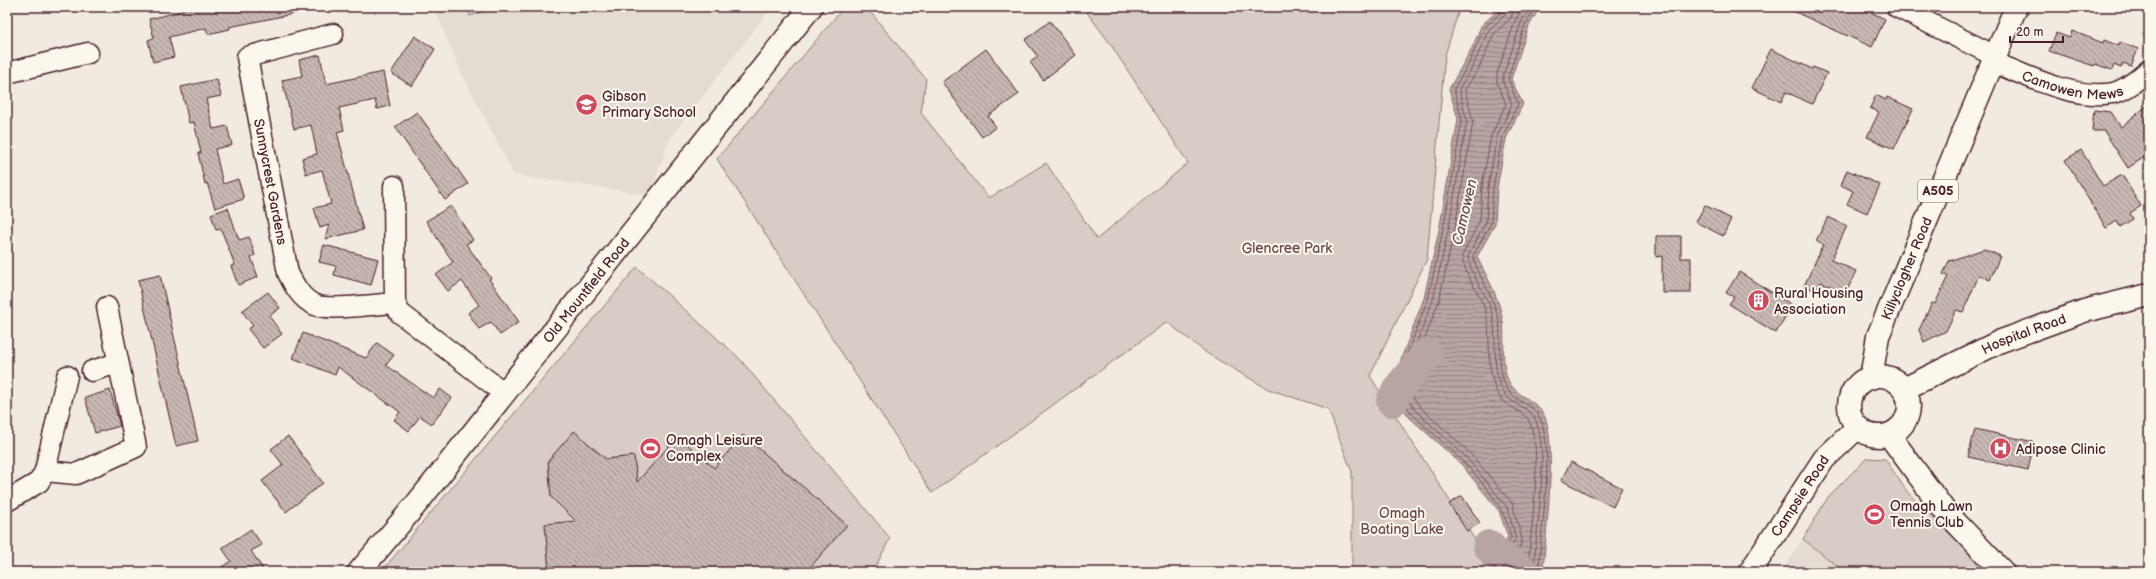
<svg xmlns="http://www.w3.org/2000/svg" width="2156" height="579" font-family="'Balsamiq Sans',sans-serif">
<style>
.built{fill:#e4dbd2}
.green{fill:#d8ccc6;stroke:#917678}
.water{fill:url(#water-rules);stroke:#8c6f72}
.lines{fill:none;stroke-linecap:round;stroke-linejoin:round}
.shore{stroke:#76545b;stroke-width:1}
.river{stroke:#b8a4a2;stroke-width:32}
.building{fill:url(#building-back-hatch);stroke:#4a1f2b}
.street-casing{stroke:#4a1f2b;stroke-width:23}
.secondary-casing{stroke:#4a1f2b;stroke-width:25}
.highway-casing{stroke:#4a1f2b;stroke-width:25}
.street{stroke:#fbf7ec;stroke-width:20}
.secondary{stroke:#fbf7ec;stroke-width:22}
.highway{stroke:#fbf7ec;stroke-width:22}
.labels{text-anchor:middle;dominant-baseline:central;stroke-width:4;stroke-linejoin:round;paint-order:stroke}
.shield{fill:#fbf7ec;stroke:#7f6065;stroke-width:1}
.shield-label{font-size:13px;font-weight:bold;fill:#4a1f2b}
.street-label{font-size:14px;fill:#4a1f2b;stroke:#fbf7ec}
.poi-label{font-size:14px;fill:#4a1f2b;stroke:#fbf7ec;text-anchor:start}
.park-label{font-size:14px;fill:#6e4a52;stroke:#fbf7ec}
.water-label{font-size:15px;font-style:italic;fill:#704e55;stroke:#fbf7ec}
</style>
<defs>
<pattern id="water-rules" width="6" height="5" patternUnits="userSpaceOnUse"><rect width="6" height="5" fill="#b8a4a2"/><path d="M0 2.5h6" fill="none" stroke="#988584"/></pattern>
<pattern id="building-back-hatch" width="6" height="6" patternUnits="userSpaceOnUse"><rect width="6" height="6" fill="#c8b8b3"/><path d="M-1 5l2 2M0 0l6 6M5-1l2 2" fill="none" stroke="#a49592"/></pattern>
</defs>
<rect width="100%" height="100%" fill="#f0eae0"/>
<filter id="ink" filterUnits="userSpaceOnUse"><feTurbulence type="fractalNoise" baseFrequency=".025" numOctaves="2"/><feDisplacementMap in="SourceGraphic" scale="8" xChannelSelector="R" yChannelSelector="G"/><feConvolveMatrix kernelMatrix="1 2 1 2 8 2 1 2 1" color-interpolation-filters="sRGB"/></filter>
<g filter="url(#ink)">
<g class="built">
<polygon points="434,7 772,7 670,138 650,195 514,175 460,70"/>
<polygon points="1803,539 1845,572 1782,572"/>
</g>
<g class="green">
<polygon points="467,7 496,7 470,16"/>
<polygon points="844,7 866,7 926,79 921,113 989,198 1046,163 1097,239 1188,163 1109,42 1083,7 1460,7 1445,55 1427,259 1370,376 1475,540 1486,572 1352,572 1352,472 1328,409 1268,389 1208,354 1167,322 932,493 717,159"/>
<polygon points="637,267 738,357 890,538 873,572 381,572"/>
<polygon points="1867,458 1885,459 1908,493 1989,572 1845,572 1803,539 1828,497"/>
</g>
<path class="water" d="M1501,7H1540L1529,26L1511,79L1523,104L1506,139L1497,188L1495,224L1477,257C1487,277 1500,299 1503,322C1505,338 1502,355 1505,370C1510,398 1533,395 1544,415C1558,441 1545,539 1543,572H1494L1490,560L1508,537L1499,511L1460,463L1410,418L1398,402L1401,359L1424,298L1440,225L1458,119L1449,89L1473,46L1481,26Z"/>
<g class="lines">
<g class="shore">
<path d="M1523,7L1515,21L1497,74V83L1506,104L1491,136L1482,186L1480,220L1462,256C1464,274 1479,292 1485,309C1493,338 1484,369 1499,396C1505,408 1525,410 1530,423C1544,460 1529,532 1528,572"/>
<path d="M1530,7L1521,23L1503,76V82L1512,104L1497,137L1488,187L1486,222L1468,256C1470,274 1484,290 1490,307C1500,335 1489,367 1504,393C1511,405 1531,407 1536,421C1550,458 1535,530 1534,572"/>
<path d="M1536,7L1525,25L1508,78L1518,104L1502,138L1493,188L1491,223L1473,256C1479,279 1495,298 1499,322C1502,344 1496,370 1508,390C1515,402 1534,404 1540,418C1556,453 1539,532 1539,572"/>
<path d="M1497,572L1495,560L1511,538C1505,499 1464,462 1436,436C1424,425 1410,414 1402,400L1405,359L1428,299L1444,225L1462,120L1454,89L1469,63L1484,28L1502,11L1503,7"/>
<polyline points="1502,572 1500,561 1516,539 1507,507 1466,457 1417,412 1407,399 1410,361 1433,300 1449,226 1467,121 1459,89 1473,66 1488,31 1506,14 1508,7"/>
<polyline points="1508,572 1507,563 1520,547 1522,539 1512,503 1470,453 1421,408 1413,397 1416,362 1439,301 1455,227 1473,122 1465,90 1479,68 1494,34 1511,18 1514,7"/>
</g>
<g class="river">
<polyline points="1392,401 1399,388 1427,354"/>
<polyline points="1489,546 1495,553 1523,572"/>
</g>
</g>
<g class="building">
<polygon points="182,7 293,7 293,14 229,27 230,29 208,34 206,28 169,37 174,57 153,62 148,40 154,38 149,19 183,11"/>
<polygon points="1784,7 1860,7 1885,19 1872,47"/>
<polygon points="1050,21 1076,55 1043,80 1030,62 1038,57 1025,40"/>
<polygon points="2072,31 2103,43 2104,40 2119,46 2120,42 2138,49 2131,66 2123,63 2121,68 2114,65 2112,70 2095,64 2094,66 2049,51 2056,33 2070,38"/>
<polygon points="415,36 435,49 412,86 391,73"/>
<polygon points="986,49 1019,94 988,116 996,127 982,137 942,82"/>
<polygon points="1771,49 1812,69 1813,67 1827,73 1812,104 1786,92 1781,102 1752,88"/>
<polygon points="320,55 326,84 383,72 390,106 377,109 375,100 339,108 344,130 337,132 363,230 325,239 329,225 320,228 314,208 331,204 322,170 306,174 302,158 317,154 311,125 294,129 282,80 302,76 299,60"/>
<polygon points="217,79 221,96 206,99 213,129 227,126 232,145 215,149 223,184 238,179 244,199 215,208 207,183 205,184 198,153 201,153 194,122 189,123 181,87"/>
<polygon points="1876,95 1886,100 1887,97 1913,109 1894,149 1867,137 1879,112 1870,108"/>
<polygon points="2149,104 2149,154 2128,168 2104,131 2092,131 2094,110 2111,112 2121,127"/>
<polygon points="417,112 468,184 445,200 395,127"/>
<polygon points="2081,150 2103,186 2122,175 2141,206 2130,213 2133,219 2120,227 2117,221 2106,228 2065,160"/>
<polygon points="1847,170 1880,185 1867,213 1847,204 1853,191 1841,185"/>
<polygon points="1705,205 1731,219 1723,236 1696,222"/>
<polygon points="451,206 473,240 466,244 491,278 489,279 519,322 500,335 491,322 479,329 468,313 479,305 462,281 448,291 436,275 453,262 426,221"/>
<polygon points="228,208 239,240 249,237 255,255 251,257 258,277 238,285 231,266 235,265 221,229 216,230 211,214"/>
<polygon points="1828,217 1847,226 1831,260 1856,271 1846,293 1821,282 1816,291 1804,286 1823,245 1816,241"/>
<polygon points="1656,236 1681,236 1681,258 1691,258 1691,293 1662,293 1662,256 1656,257"/>
<polygon points="324,245 378,259 371,285 334,275 336,266 319,262"/>
<polygon points="1984,249 2000,256 1990,280 1979,275 1963,312 1956,310 1946,331 1924,342 1919,330 1932,303 1935,304 1948,276 1943,274 1949,261"/>
<polygon points="1739,272 1792,305 1776,333 1729,304 1734,297 1726,293"/>
<polygon points="160,275 198,441 176,446 138,280"/>
<polygon points="268,292 280,308 269,316 282,334 263,348 248,329 253,326 242,311"/>
<polygon points="303,333 366,358 377,343 394,355 386,365 433,398 440,389 452,398 432,424 420,416 409,431 394,420 400,412 338,367 335,375 293,358"/>
<polygon points="110,390 120,426 95,433 85,398"/>
<polygon points="1975,429 2034,442 2028,470 1968,457"/>
<polygon points="574,431 606,459 634,456 637,482 678,436 714,468 743,435 847,525 806,572 549,572 545,524 576,521 551,497 548,461"/>
<polygon points="288,436 323,483 286,512 262,481 283,465 271,449"/>
<polygon points="1571,462 1622,488 1613,507 1561,480"/>
<polygon points="1462,496 1480,523 1467,531 1449,504"/>
<polygon points="251,529 262,545 251,551 265,572 214,572 231,561 222,548"/>
</g>
<g class="lines">
<defs>
<g id="street">
<polyline points="1897,7 1995,56"/>
<path id="s1" d="M333,34L247,57L288,273C294,285 301,299 315,305C328,311 378,304 395,303"/>
<path id="s2" d="M1993,62C2027,76 2075,100 2113,93C2127,90 2139,78 2149,70"/>
<polyline points="7,73 88,53"/>
<polyline points="394,186 395,303 400,313 504,393"/>
<polyline points="92,371 118,363"/>
<polyline points="45,471 76,474 136,447 107,307"/>
<polyline points="7,501 39,482 45,471 67,376"/>
</g>
<g id="secondary">
<path id="s3" d="M1904,389L2001,341L2084,311L2149,295"/>
<path id="s4" d="M359,572L418,502L811,7"/>
<path id="s5" d="M1750,572L1824,459L1858,427"/>
</g>
<g id="highway">
<circle cx="1879" cy="406" r="30"/>
<path id="s6" d="M1871,378L1878,336L2016,7"/>
<polyline points="1889,435 1944,510 2003,572"/>
</g>
</defs>
<use href="#street" class="street-casing"/>
<use href="#secondary" class="secondary-casing"/>
<use href="#highway" class="highway-casing"/>
<use href="#street" class="street"/>
<use href="#secondary" class="secondary"/>
<use href="#highway" class="highway"/>
</g>
</g>
<defs>
<symbol id="school-disc" viewBox="-11 -11 22 22"><circle r="9.5" fill="#d1495b" stroke="#fbf7ec"/><path d="M0-5L7-2L0 1L-7-2ZM-4 1L0 2.5L4 1V4Q0 6-4 4Z" fill="#fff"/></symbol>
<symbol id="building-disc" viewBox="-11 -11 22 22"><circle r="9.5" fill="#d1495b" stroke="#fbf7ec"/><path d="M-4-6H4V6H1V3H-1V6H-4ZM-2.5-4.3h1.7v1.8h-1.7ZM.8-4.3h1.7v1.8H.8ZM-2.5-1h1.7V.8h-1.7ZM.8-1h1.7V.8H.8Z" fill="#fff"/></symbol>
<symbol id="stadium-disc" viewBox="-11 -11 22 22"><circle r="9.5" fill="#d1495b" stroke="#fbf7ec"/><path d="M0-5a6.5 5 0 1 0 0 10a6.5 5 0 1 0 0-10ZM-3.5-1.8h7v3.6h-7Z" fill="#fff"/></symbol>
<symbol id="hospital-disc" viewBox="-11 -11 22 22"><circle r="9.5" fill="#d1495b" stroke="#fbf7ec"/><path d="M-5-5h3v3.5h4V-5h3V5h-3V1.5h-4V5h-3Z" fill="#fff"/></symbol>
</defs>
<g fill-rule="evenodd">
<use href="#school-disc" x="574" y="92" width="25" height="25"/>
<use href="#building-disc" x="1746" y="288" width="25" height="25"/>
<use href="#stadium-disc" x="638" y="436" width="25" height="25"/>
<use href="#hospital-disc" x="1988" y="436" width="25" height="25"/>
<use href="#stadium-disc" x="1862" y="502" width="25" height="25"/>
</g>
<g class="labels">
<rect class="shield" x="1918" y="180" width="40" height="22" rx="3"/>
<g class="shield-label">
<text x="1938" y="191">A505</text>
</g>
<g class="street-label">
<text stroke="none"><textPath href="#s2" startOffset="84">Camowen Mews</textPath></text>
<text stroke="none"><textPath href="#s1" startOffset="216">Sunnycrest Gardens</textPath></text>
<text stroke="none"><textPath href="#s6" startOffset="116">Killyclogher Road</textPath></text>
<text stroke="none"><textPath href="#s4" startOffset="362">Old Mountfield Road</textPath></text>
<text stroke="none"><textPath href="#s3" startOffset="132">Hospital Road</textPath></text>
<text stroke="none"><textPath href="#s5" startOffset="91">Campsie Road</textPath></text>
</g>
<g class="poi-label">
<text x="602" y="96">Gibson<tspan x="602" dy="16">Primary School</tspan></text>
<text x="1774" y="293">Rural Housing<tspan x="1774" dy="16">Association</tspan></text>
<text x="666" y="440">Omagh Leisure<tspan x="666" dy="16">Complex</tspan></text>
<text x="2016" y="449">Adipose Clinic</text>
<text x="1890" y="506">Omagh Lawn<tspan x="1890" dy="16">Tennis Club</tspan></text>
</g>
<g class="park-label">
<text x="1287" y="248">Glencree Park</text>
<text x="1402" y="513">Omagh<tspan x="1402" dy="16">Boating Lake</tspan></text>
</g>
<g class="water-label">
<text transform="translate(1465 212) rotate(-77)">Camowen</text>
</g>
</g>
<rect width="2156" height="579" fill="none" stroke="#fbf7ec" stroke-width="24"/>
<rect x="12" y="12" width="2132" height="555" fill="none" stroke="#4a1f2b" stroke-width="1.5" filter="url(#ink)"/>
<path d="M2010 36v6h53v-6" fill="none" stroke="#4a1f2b" stroke-width="2"/>
<text x="2016" y="36" font-size="12" fill="#4a1f2b" stroke="#fbf7ec" stroke-width="3" paint-order="stroke">20 m</text>
</svg>
